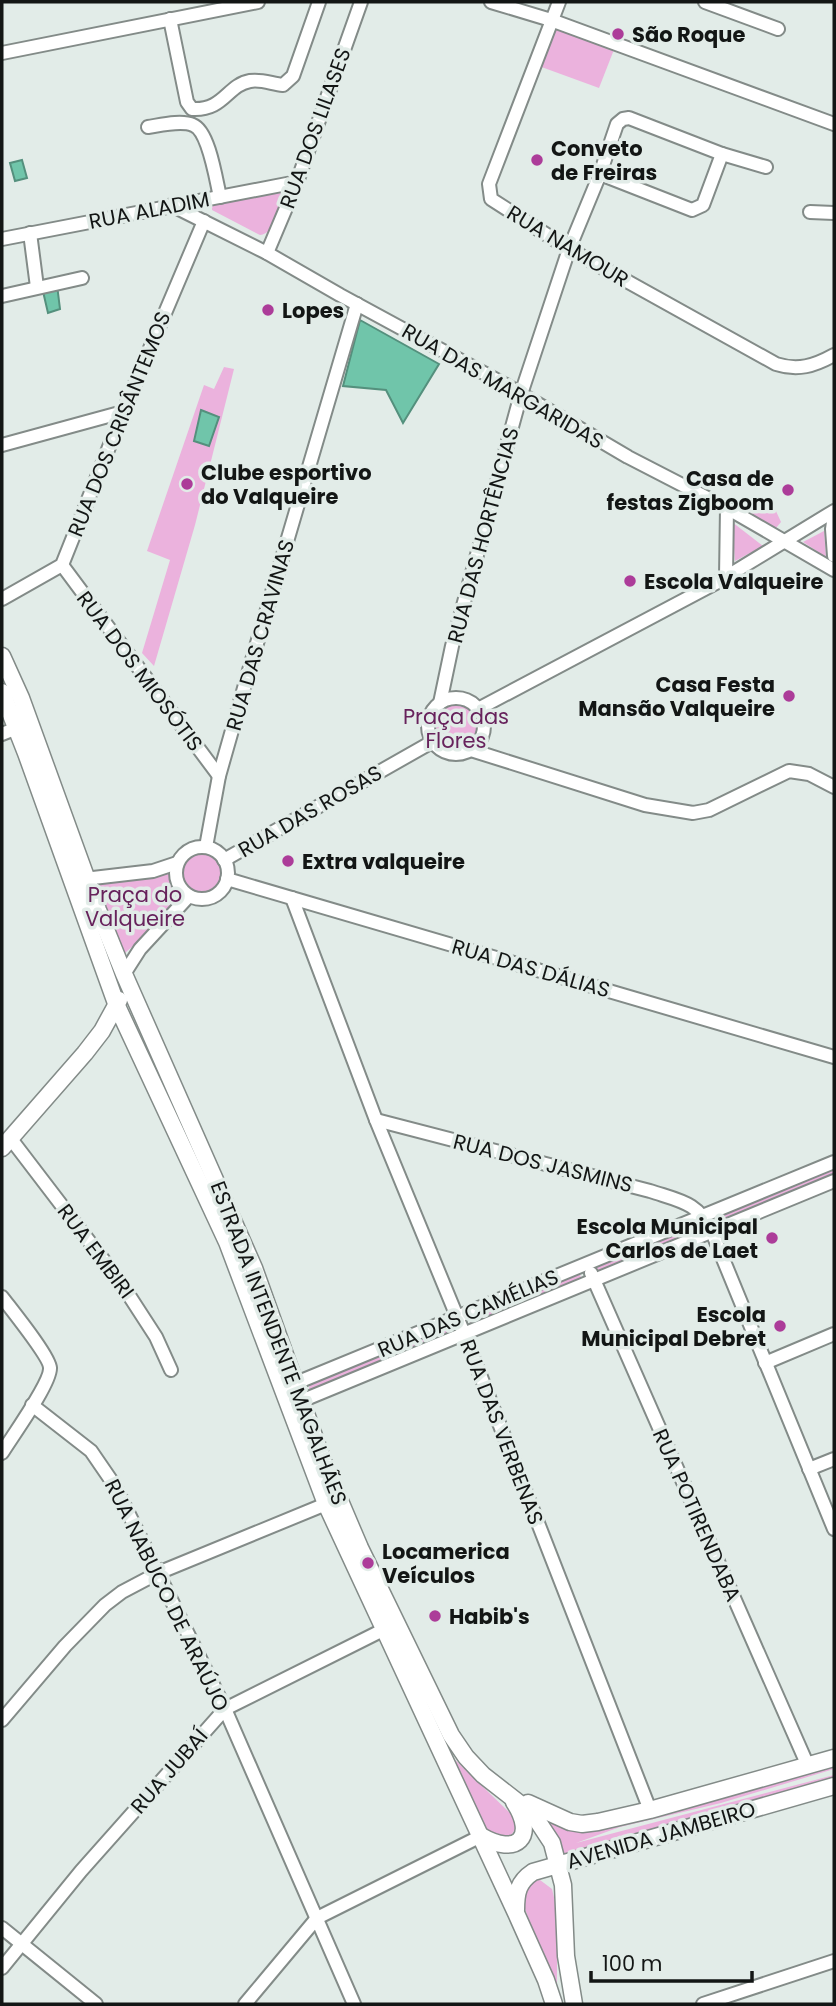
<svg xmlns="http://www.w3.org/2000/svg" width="836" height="2006" font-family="Poppins,sans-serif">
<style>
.green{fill:#ebb2dd}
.water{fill:#70c5aa;stroke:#54907d;stroke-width:2}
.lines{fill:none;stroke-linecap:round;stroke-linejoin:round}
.minor-casing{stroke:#838b88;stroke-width:16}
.major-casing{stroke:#838b88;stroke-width:19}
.minor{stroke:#fff;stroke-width:12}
.major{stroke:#fff;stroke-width:16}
.poi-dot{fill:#ac3c99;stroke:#e2ece8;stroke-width:2.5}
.labels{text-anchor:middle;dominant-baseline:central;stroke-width:7;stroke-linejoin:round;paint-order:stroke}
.poi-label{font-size:21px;font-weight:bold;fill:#131615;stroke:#e2ece8;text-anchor:start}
.street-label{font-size:21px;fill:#131615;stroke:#e2ece8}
.park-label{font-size:21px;fill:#67225c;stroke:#e2ece8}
</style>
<rect width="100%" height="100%" fill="#e2ece8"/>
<g class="green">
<polygon points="557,17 615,47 599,88 536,65"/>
<path d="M280,193L284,197C279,210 276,233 260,235L212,210V204Z"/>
<polygon points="224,367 234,369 195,525 154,666 142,653 170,560 147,551 204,385 214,389"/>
<polygon points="753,504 767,509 775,509 781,522 771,534 745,519"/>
<polygon points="732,522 763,546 735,561"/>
<polygon points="824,531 826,557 803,542"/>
<path d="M452,705L467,707L477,712C490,747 457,764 436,743C433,739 431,733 430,728L445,706Z"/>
<path d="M204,853C219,858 224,869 220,883L203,894L193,892L125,953L94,885L163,874L188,858Z"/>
<polygon points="834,1166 834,1178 722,1223 720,1221 721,1214"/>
<polygon points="692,1226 697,1229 697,1234 600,1272 597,1269 598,1263"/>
<polygon points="579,1272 582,1280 474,1327 470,1324 472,1316"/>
<polygon points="450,1325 455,1332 313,1393 309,1389 310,1382"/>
<polygon points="449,1754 512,1815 517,1826 512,1834 504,1838 493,1835 483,1827"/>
<polygon points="834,1760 834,1769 721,1803 620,1827 576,1843 834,1775 834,1787 566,1859 538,1814 559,1824"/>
<polygon points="540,1880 552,1889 557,1910 557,1999 524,1906 525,1889 533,1881"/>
</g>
<g class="water">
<polygon points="22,160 27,178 15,181 10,163"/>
<polygon points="57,285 60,309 48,313 42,287"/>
<polygon points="360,320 439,364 403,423 386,390 343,386"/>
<polygon points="201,410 219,417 209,446 194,441"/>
</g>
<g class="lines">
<defs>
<g id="minor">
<polyline points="491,2 551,20 834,124"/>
<path d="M559,2L489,184L491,199L569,249L776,364C798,371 814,366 834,355"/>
<polyline points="705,2 778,29"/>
<path d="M170,19L187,102L192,109C224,111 227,85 250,81C262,79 272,84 283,85L293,76L319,2"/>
<polyline points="2,53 258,2"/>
<path d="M148,127C161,125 181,120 193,125C209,131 216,180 220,197"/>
<polyline points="600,174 692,210 703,205 722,154"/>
<polyline points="171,205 267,253 340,295 504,384 628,457 727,508 834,570"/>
<polyline points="810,212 834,213"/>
<polyline points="30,233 37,287"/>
<polyline points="2,239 297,182"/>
<polyline points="267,253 297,182 361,2"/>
<polyline points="2,296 82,278"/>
<polyline points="2,445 123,412"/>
<polyline points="834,515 832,529 834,556"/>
<polyline points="62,565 219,776"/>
<polyline points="726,577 727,508"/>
<polyline points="2,599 62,565 123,412 204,221"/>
<circle cx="456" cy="726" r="28"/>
<polyline points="440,703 452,646 521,394 569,249 600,174 617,124 623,119 629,118 722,154 766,167"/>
<polyline points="478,709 716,583 834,511"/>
<polyline points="2,734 17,728"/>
<polyline points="471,750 645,805 693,813 709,810 789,771 809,774 834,787"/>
<circle cx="202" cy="873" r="26"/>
<polyline points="206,847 219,776 250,667 357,304"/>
<polyline points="224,860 432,742"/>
<polyline points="227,879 834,1057"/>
<polyline points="81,886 93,878 153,871 177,863"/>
<polyline points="292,898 376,1120 465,1336 650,1810"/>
<polyline points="124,974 140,949 189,896"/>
<path d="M376,1120L650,1191C680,1201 698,1202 712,1232L834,1529"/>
<polyline points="11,1139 121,1283 156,1337 171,1370"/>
<polyline points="591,1273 808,1766"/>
<path d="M2,1297C11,1309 50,1357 50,1368C51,1383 11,1438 2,1453"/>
<polyline points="765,1363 834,1334"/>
<polyline points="296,1383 834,1162"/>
<polyline points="301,1401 834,1181"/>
<polyline points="32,1405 91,1451 115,1486 225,1709 354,2004"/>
<polyline points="809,1469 834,1459"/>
<polyline points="2,1720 65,1646 105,1605 122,1592 158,1573 326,1504"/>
<polyline points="2,1928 96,2004"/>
<polyline points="2,1968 81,1871 225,1709 383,1630"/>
<polyline points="245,2004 317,1918 481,1836"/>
<polyline points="703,2004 834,1961"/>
</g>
<g id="major">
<polyline points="2,656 21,698 98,910 124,974 254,1268 323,1461 360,1548 451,1735 466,1757 483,1775 533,1814 552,1843 563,1885 566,1956 574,2004"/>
<polyline points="2,692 26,753 117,1006 227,1242 326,1504 516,1913 546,1980 554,2004"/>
<polyline points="2,1148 85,1053 102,1031 119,1000"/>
<polyline points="528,1803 570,1822 582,1824 598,1822 650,1810 834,1758"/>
<path d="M481,1836C517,1857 537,1837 514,1802"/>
<path d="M516,1910C516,1893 518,1882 533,1872L834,1786"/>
</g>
</defs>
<use href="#minor" class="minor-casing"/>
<use href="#major" class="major-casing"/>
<use href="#minor" class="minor"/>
<use href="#major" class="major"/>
</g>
<g class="poi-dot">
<circle cx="618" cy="34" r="7"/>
<circle cx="537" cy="160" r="7"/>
<circle cx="268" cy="310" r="7"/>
<circle cx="187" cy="484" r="7"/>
<circle cx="788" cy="490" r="7"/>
<circle cx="630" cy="581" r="7"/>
<circle cx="789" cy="696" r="7"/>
<circle cx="288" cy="861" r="7"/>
<circle cx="772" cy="1238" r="7"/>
<circle cx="780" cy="1326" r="7"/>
<circle cx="368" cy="1563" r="7"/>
<circle cx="435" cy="1616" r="7"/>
</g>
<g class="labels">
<g class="poi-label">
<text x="632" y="34">São Roque</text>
<text x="551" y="148">Conveto<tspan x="551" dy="24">de Freiras</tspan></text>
<text x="282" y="310">Lopes</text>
<text x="201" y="472">Clube esportivo<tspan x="201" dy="24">do Valqueire</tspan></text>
<text x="774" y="478" text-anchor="end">Casa de<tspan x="774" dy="24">festas Zigboom</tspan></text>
<text x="644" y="581">Escola Valqueire</text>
<text x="775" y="684" text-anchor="end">Casa Festa<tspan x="775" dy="24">Mansão Valqueire</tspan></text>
<text x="302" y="861">Extra valqueire</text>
<text x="758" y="1226" text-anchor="end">Escola Municipal<tspan x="758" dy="24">Carlos de Laet</tspan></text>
<text x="766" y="1314" text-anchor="end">Escola<tspan x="766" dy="24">Municipal Debret</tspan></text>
<text x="382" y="1551">Locamerica<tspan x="382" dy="24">Veículos</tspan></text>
<text x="449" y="1616">Habib's</text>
</g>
<g class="street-label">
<text transform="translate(315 128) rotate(-70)">RUA DOS LILASES</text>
<text transform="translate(149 210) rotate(-11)">RUA ALADIM</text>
<text transform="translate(568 246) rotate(31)">RUA NAMOUR</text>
<text transform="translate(503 386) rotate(30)">RUA DAS MARGARIDAS</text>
<text transform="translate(119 424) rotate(-68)">RUA DOS CRISÂNTEMOS</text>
<text transform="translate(483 535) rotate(-75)">RUA DAS HORTÊNCIAS</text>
<text transform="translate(260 635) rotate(-74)">RUA DAS CRAVINAS</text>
<text transform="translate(140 671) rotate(53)">RUA DOS MIOSÓTIS</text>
<text transform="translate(310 811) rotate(-30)">RUA DAS ROSAS</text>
<text transform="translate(531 968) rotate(16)">RUA DAS DÁLIAS</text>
<text transform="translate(543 1163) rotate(14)">RUA DOS JASMINS</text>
<text transform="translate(96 1251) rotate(53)">RUA EMBIRI</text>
<text transform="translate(468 1313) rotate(-23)">RUA DAS CAMÉLIAS</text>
<text transform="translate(279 1343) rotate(69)">ESTRADA INTENDENTE MAGALHÃES</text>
<text transform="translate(502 1432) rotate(69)">RUA DAS VERBENAS</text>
<text transform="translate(697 1515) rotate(66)">RUA POTIRENDABA</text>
<text transform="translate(167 1595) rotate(64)">RUA NABUCO DE ARAÚJO</text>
<text transform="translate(169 1771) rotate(-49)">RUA JUBAÍ</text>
<text transform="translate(661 1835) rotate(-16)">AVENIDA JAMBEIRO</text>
</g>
<g class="park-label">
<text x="456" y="716">Praça das<tspan x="456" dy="24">Flores</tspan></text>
<text x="135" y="894">Praça do<tspan x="135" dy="24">Valqueire</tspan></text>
</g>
</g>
<rect width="836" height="2006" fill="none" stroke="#131615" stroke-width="7"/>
<path d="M591 1971v10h161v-10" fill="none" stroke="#131615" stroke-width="3.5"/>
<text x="602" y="1971" font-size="21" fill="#131615" stroke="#e2ece8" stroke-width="5" paint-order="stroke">100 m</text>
</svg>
